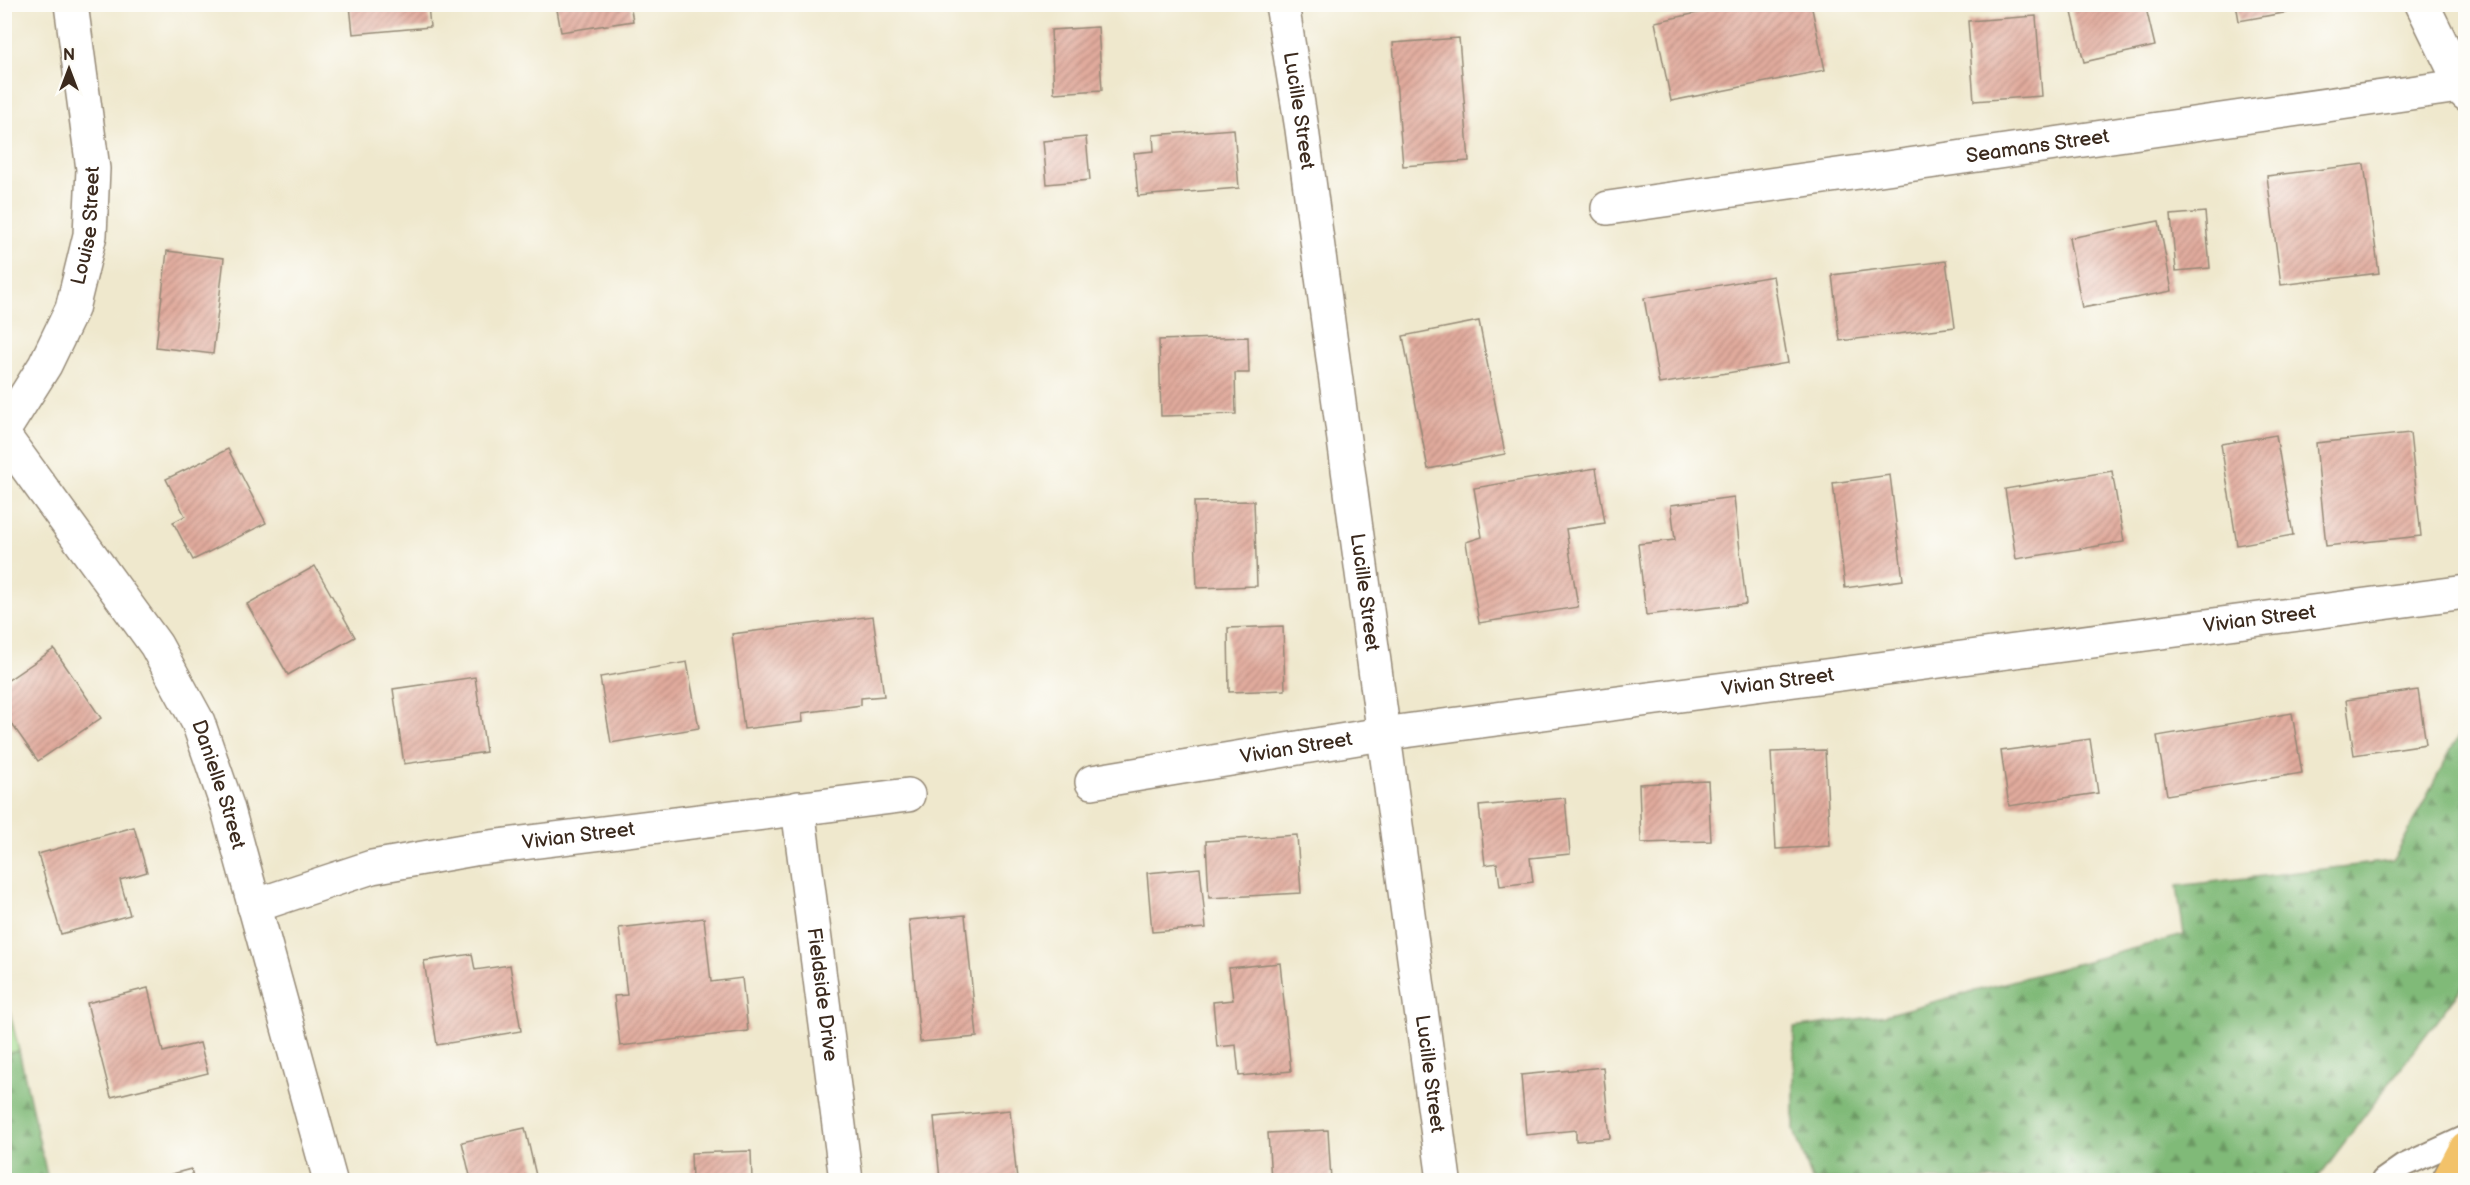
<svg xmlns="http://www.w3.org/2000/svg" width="2470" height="1185" font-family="'Balsamiq Sans',sans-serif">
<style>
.grass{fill:url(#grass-tufts);stroke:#6e8255;stroke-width:1.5}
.forest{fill:url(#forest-firs);stroke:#5e724b;stroke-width:1.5}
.building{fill:url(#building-hatch)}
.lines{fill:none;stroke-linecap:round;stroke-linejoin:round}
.service-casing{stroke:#958976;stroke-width:26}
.minor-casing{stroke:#958976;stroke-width:36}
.motorway-casing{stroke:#958976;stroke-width:36}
.service{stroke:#fff;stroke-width:22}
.minor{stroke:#fff;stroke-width:33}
.motorway{stroke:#f2c26a;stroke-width:33}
.labels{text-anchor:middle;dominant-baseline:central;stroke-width:6;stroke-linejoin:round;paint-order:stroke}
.street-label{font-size:20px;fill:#3b2a1e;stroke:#fdfcf7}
</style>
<defs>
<pattern id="grass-tufts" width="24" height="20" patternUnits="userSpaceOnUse" patternTransform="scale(1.5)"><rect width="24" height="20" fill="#a0da8c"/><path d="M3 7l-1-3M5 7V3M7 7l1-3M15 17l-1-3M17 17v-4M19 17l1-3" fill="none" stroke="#8bbb78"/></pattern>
<pattern id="forest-firs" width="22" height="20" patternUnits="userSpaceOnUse" patternTransform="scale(1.5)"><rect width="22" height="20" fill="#80ba78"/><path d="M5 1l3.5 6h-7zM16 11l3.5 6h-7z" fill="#6a9762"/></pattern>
<pattern id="building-hatch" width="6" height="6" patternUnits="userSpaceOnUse" patternTransform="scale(1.5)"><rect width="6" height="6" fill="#e1ab9d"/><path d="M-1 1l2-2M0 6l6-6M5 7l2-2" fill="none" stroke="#b88b7f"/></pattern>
</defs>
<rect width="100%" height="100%" fill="#fdfcf7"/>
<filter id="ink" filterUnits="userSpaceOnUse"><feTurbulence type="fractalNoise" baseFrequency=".0167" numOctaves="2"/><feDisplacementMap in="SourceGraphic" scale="12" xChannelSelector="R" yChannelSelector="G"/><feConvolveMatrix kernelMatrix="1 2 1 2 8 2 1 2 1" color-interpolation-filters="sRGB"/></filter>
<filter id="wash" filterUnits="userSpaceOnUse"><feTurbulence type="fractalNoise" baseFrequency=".008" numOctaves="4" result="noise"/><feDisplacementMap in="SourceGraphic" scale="24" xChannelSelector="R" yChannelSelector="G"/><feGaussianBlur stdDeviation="1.35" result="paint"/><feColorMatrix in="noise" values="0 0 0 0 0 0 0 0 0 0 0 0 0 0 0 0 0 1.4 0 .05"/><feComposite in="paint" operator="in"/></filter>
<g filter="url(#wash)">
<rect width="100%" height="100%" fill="#efe8cd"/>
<polygon class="grass" points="4,988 19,1051 5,1054 4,1054"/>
<g class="forest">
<polygon points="2465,723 2465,983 2316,1180 1812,1180 1794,1130 1794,1028 1885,1015 2184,935 2177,886 2393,861"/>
<polygon points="19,1051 48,1180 5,1180 5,1054"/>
</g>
<g id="blocks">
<g class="building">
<polygon points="556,4 630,4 633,21 561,32"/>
<polygon points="1739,4 1811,4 1825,70 1671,101 1655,22"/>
<polygon points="2070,4 2145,4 2155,46 2084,62"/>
<polygon points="2236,4 2321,4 2322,6 2239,21"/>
<polygon points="350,5 428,5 430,27 353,34"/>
<polygon points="2036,16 2042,96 1974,101 1968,21"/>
<polygon points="1098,27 1102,90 1054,93 1051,30"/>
<polygon points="1459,38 1469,161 1403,166 1393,43"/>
<polygon points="1234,129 1239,188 1138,196 1134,153 1154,151 1153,135"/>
<polygon points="1086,137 1090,180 1047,184 1043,141"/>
<polygon points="2364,164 2379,273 2281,285 2267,176"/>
<polygon points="2205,212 2210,268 2176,271 2171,215"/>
<polygon points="2159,221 2172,291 2082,308 2069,238"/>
<polygon points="167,251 224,258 213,354 156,347"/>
<polygon points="1946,261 1955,327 1840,341 1832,275"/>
<polygon points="1773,276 1788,363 1659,384 1644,298"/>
<polygon points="1479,321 1505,454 1428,469 1403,336"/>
<polygon points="1248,337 1249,373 1235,373 1236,414 1161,416 1159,340"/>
<polygon points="2410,433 2421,536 2326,546 2316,443"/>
<polygon points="2276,435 2293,535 2237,545 2221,444"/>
<polygon points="228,449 266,523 193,560 173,522 185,516 166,479"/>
<polygon points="1596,468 1605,523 1566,529 1578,607 1479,623 1466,542 1482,537 1474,488"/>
<polygon points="2112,471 2124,542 2016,559 2005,489"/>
<polygon points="1890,475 1903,580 1845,588 1833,483"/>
<polygon points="1734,497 1746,604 1646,615 1638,544 1675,540 1671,505"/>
<polygon points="1254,501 1257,586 1197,588 1194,502"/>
<polygon points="315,566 355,637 288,675 247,604"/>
<polygon points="873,616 884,696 861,698 861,705 802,713 803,722 744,729 732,634"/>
<polygon points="1283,626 1285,690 1229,692 1228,628"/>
<polygon points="54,649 101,718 38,761 4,713 4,683"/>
<polygon points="687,662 699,728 611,743 600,677"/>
<polygon points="475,677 486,752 404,764 393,689"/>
<polygon points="2418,690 2426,744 2354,755 2346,700"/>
<polygon points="2292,713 2302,773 2167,795 2157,736"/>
<polygon points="2090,739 2098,793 2009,806 2001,751"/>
<polygon points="1825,750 1830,846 1776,849 1771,752"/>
<polygon points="1708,781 1711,841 1641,843 1639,784"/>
<polygon points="1565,798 1570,854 1530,858 1533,882 1500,886 1497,863 1485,865 1479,806"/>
<polygon points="134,827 147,872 120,880 130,915 61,934 38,854"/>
<polygon points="1297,835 1301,893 1209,898 1206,841"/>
<polygon points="1200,868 1206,928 1152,932 1147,873"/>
<polygon points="965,915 977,1037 920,1042 909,920"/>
<polygon points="704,918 711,982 742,978 748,1031 620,1046 614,996 627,995 619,928"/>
<polygon points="472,954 475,970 510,965 521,1031 437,1045 424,961"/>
<polygon points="1280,963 1291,1071 1239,1076 1236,1045 1217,1047 1213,1002 1233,1000 1229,968"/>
<polygon points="148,988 163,1052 200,1043 208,1073 111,1097 87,1003"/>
<polygon points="1603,1067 1610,1138 1576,1141 1576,1130 1526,1135 1521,1075"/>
<polygon points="1010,1110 1017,1180 940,1180 934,1117"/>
<polygon points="525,1128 537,1180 471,1180 462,1142"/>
<polygon points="1328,1130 1331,1180 1271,1180 1268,1133"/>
<polygon points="751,1151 752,1180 692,1180 691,1153"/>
<polygon points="191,1169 194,1180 150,1180"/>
</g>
</g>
</g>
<g filter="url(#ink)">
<use href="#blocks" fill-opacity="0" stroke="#958976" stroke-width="1.5"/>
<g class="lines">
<defs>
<polyline id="service" points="2383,1180 2403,1166 2466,1137"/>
<g id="minor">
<path id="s1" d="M1282,4L1302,129L1444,1180"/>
<polyline points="2422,4 2466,94"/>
<path id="s2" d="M1608,208L2466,85"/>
<path id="s3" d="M4,430L45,365L72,309L90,235L93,169L71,4"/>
<path id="s4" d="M4,436L156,645L198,722L227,806L330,1180"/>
<path id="s5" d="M1092,782L1382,734L2466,592"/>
<path id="s6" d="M798,808L846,1180"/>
<path id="s7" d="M254,906L372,867L474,849L908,795"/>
</g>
<polyline id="motorway" points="2449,1180 2466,1148"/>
</defs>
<use href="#service" class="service-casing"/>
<use href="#minor" class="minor-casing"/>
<use href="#motorway" class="motorway-casing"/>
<use href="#service" class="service"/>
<use href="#minor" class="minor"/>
<use href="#motorway" class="motorway"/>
</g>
</g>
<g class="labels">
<g class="street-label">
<text stroke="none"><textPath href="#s1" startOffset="108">Lucille Street</textPath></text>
<text stroke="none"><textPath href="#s2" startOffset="434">Seamans Street</textPath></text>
<text stroke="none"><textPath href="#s3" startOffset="224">Louise Street</textPath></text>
<text stroke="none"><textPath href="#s1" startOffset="594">Lucille Street</textPath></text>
<text stroke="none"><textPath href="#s5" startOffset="1179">Vivian Street</textPath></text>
<text stroke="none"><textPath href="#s5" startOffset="693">Vivian Street</textPath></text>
<text stroke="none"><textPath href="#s5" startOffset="207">Vivian Street</textPath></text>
<text stroke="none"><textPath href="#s4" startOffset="412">Danielle Street</textPath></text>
<text stroke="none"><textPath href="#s7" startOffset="333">Vivian Street</textPath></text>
<text stroke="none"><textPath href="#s6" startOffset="188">Fieldside Drive</textPath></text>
<text stroke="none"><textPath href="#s1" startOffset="1080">Lucille Street</textPath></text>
</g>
</g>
<rect width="2470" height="1185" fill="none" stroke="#fdfcf7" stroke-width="24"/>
<g transform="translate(69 69)" stroke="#fdfcf7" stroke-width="4.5" paint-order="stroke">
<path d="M0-4.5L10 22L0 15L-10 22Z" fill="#3b2a1e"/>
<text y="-9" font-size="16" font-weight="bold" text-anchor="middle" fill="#3b2a1e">N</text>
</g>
</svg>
